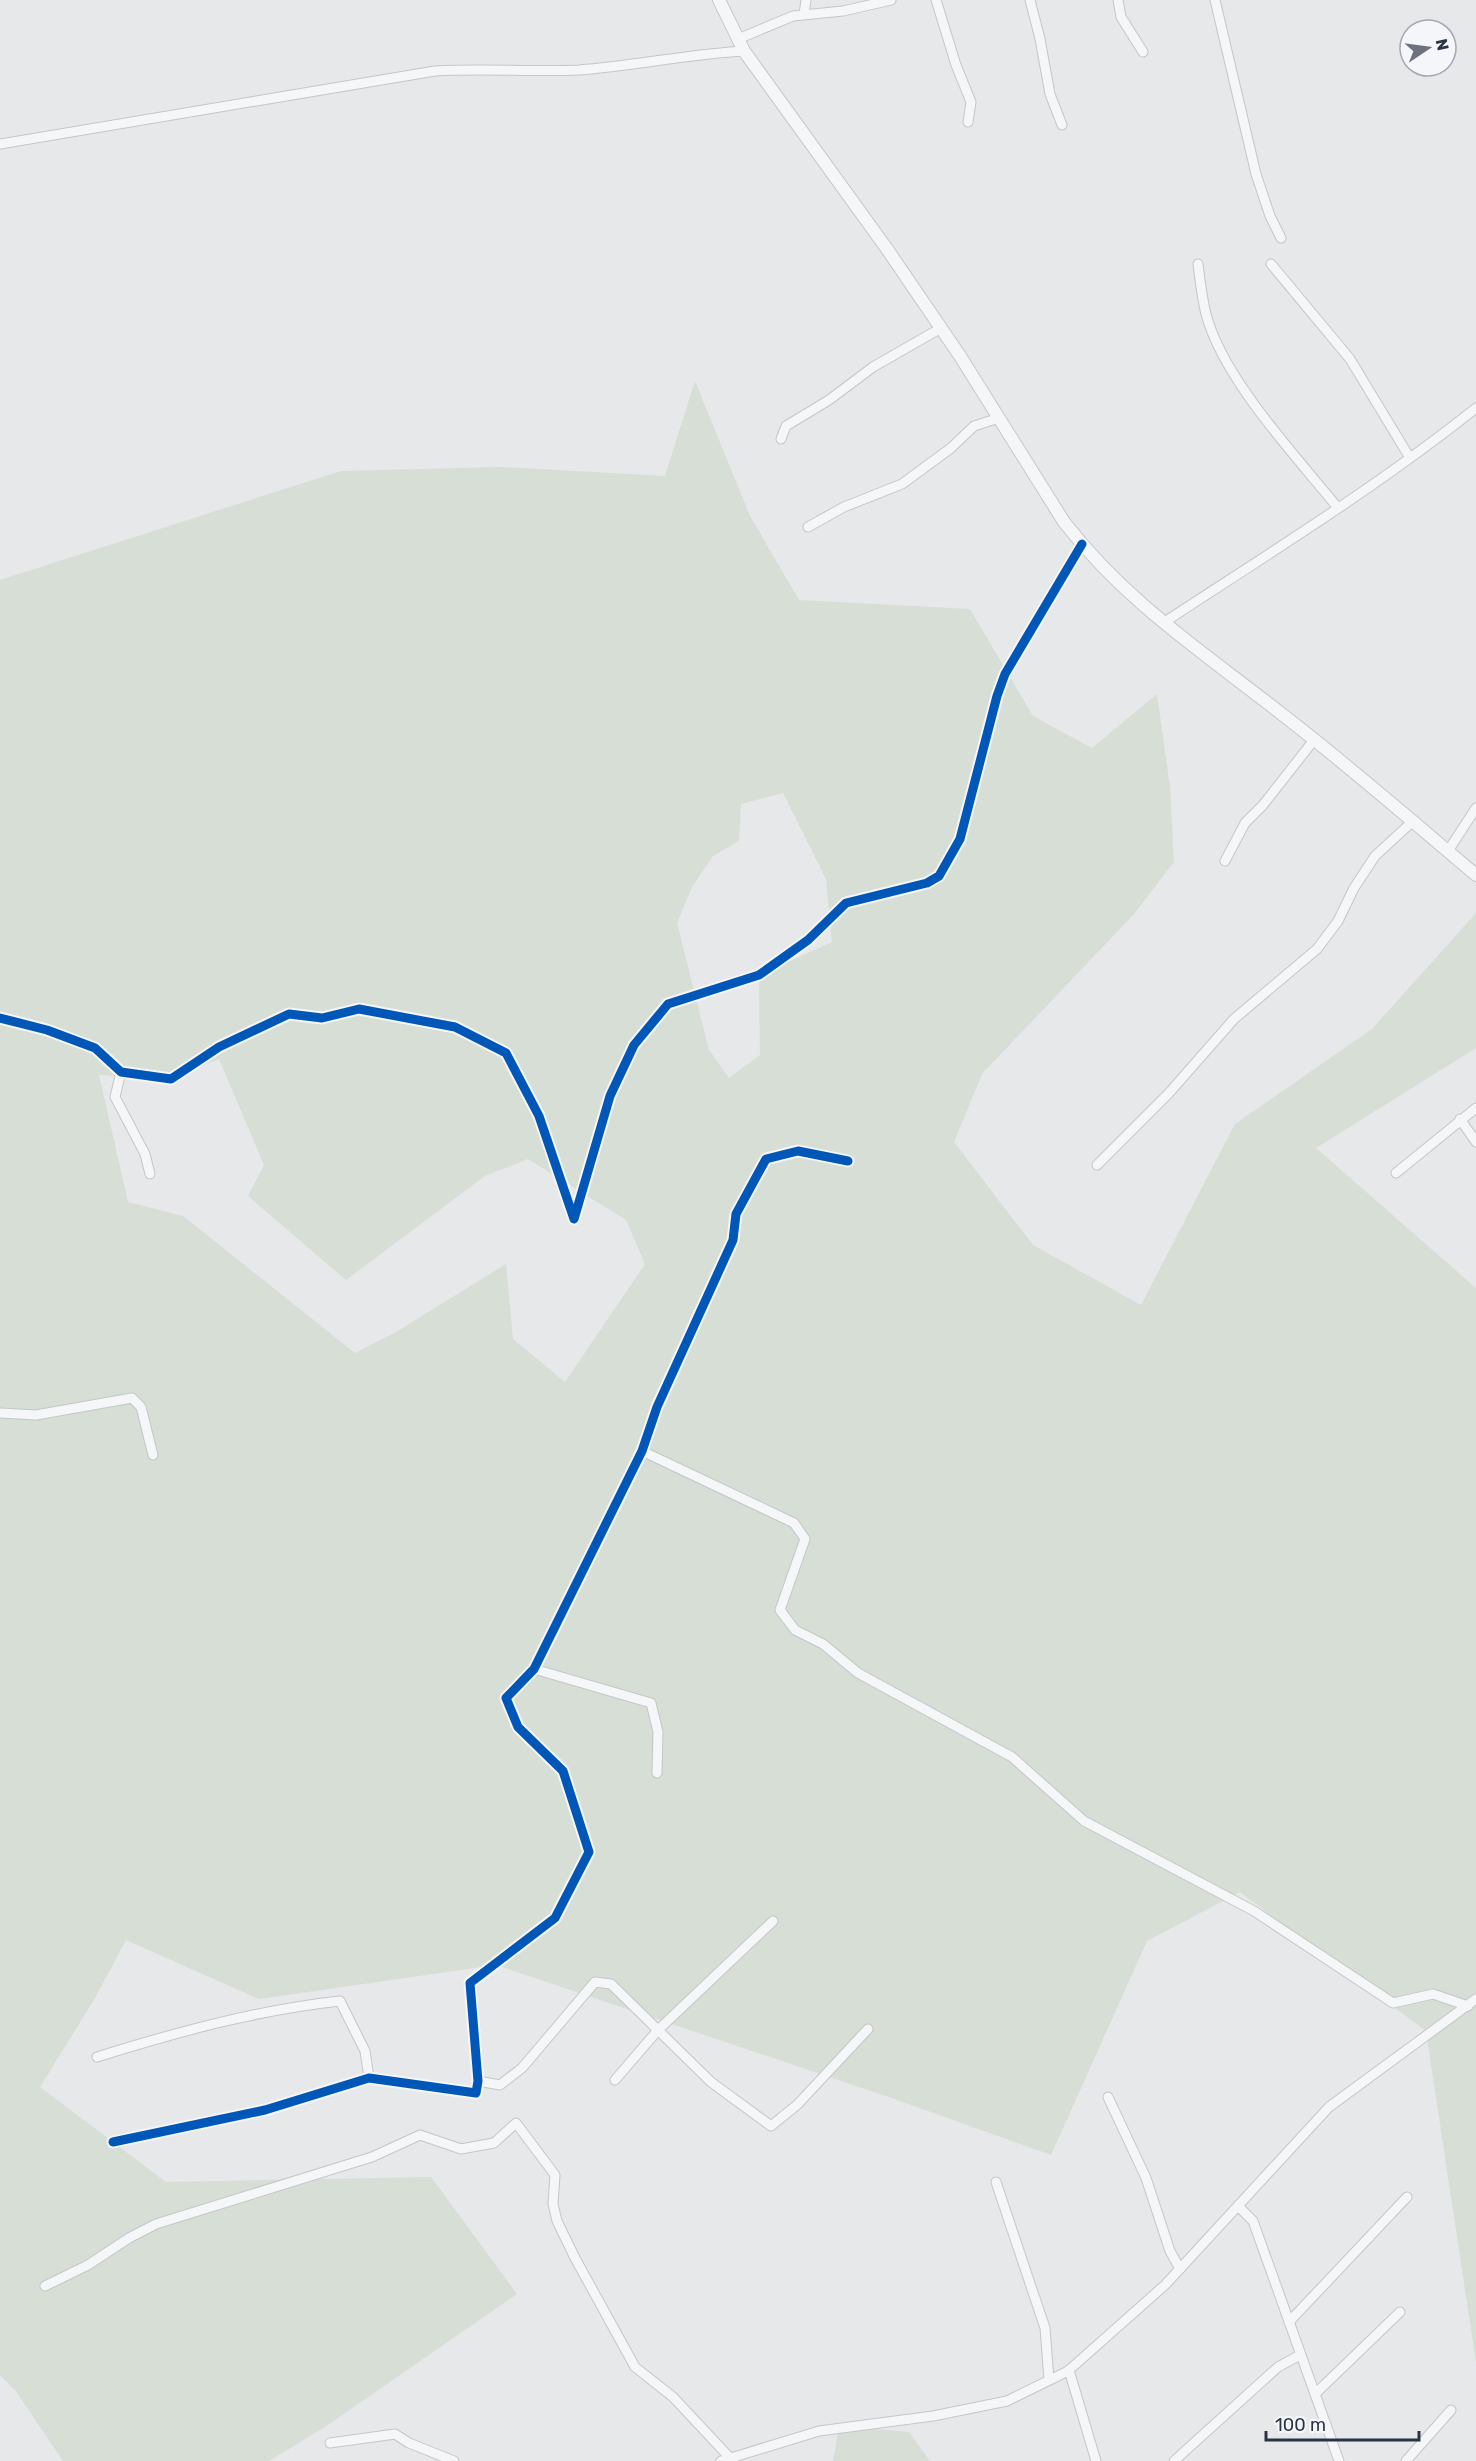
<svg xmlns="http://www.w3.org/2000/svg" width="1476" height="2461" font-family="Rubik,sans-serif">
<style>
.green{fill:#d6ded6;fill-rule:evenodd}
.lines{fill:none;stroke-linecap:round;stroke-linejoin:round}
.minor-casing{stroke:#c4c6c8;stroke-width:11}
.tertiary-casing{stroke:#c4c6c8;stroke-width:14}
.minor{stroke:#f5f6f7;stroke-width:9}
.tertiary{stroke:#f5f6f7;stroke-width:12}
.cycleway-casing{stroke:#f4f6f9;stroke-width:13}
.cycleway{stroke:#0057b8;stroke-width:9}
</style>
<rect width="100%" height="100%" fill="#e6e8ea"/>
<g class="green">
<path d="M695,381L750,516L799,600L970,609L1033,716L1092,748L1157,694L1170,787L1174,862L1134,914L982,1074L954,1142L1033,1245L1141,1305L1235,1124L1372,1029L1476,913V1048L1316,1148L1476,1288V2363L1426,2031L1240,1892L1147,1941L1051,2155L886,2096L496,1965L259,1999L126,1940L95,1998L40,2087L166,2182L431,2177L517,2294L325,2427L269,2461H63L18,2394L0,2375V580L341,471L502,467L665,476ZM783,793L826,879L832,942L759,975L760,1055L729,1078L709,1050L677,923L692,887L713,856L739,841L741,804ZM219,1059L264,1165L248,1196L346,1280L485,1176L528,1159L626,1220L645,1264L565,1382L513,1339L506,1264L396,1332L355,1353L183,1216L128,1202L99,1075L171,1079Z"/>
<polygon points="839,2426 909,2432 930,2461 833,2461"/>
</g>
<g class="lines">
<defs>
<g id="minor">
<polyline points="936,0 956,65 971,102 968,122"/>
<polyline points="1030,0 1040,39 1050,94 1062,125"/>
<polyline points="1118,0 1121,17 1143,52"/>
<polyline points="1215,0 1256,174 1270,216 1281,238"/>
<polyline points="804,14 806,0"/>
<polyline points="738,39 793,16 843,11 891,0"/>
<path d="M0,144L435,71C483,68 531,72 579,70C634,66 689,54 744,51"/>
<path d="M1198,264C1200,281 1202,298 1206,314C1223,379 1296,456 1338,508"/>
<polyline points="1271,264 1350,359 1410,458"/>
<polyline points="781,439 786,426 829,400 873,367 941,328"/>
<polyline points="808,527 844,507 902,484 951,448 974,426 999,418"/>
<path d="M1163,623C1268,554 1377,487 1476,408"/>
<polyline points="1448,851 1476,808"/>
<polyline points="1225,861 1245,823 1263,805 1314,740"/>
<polyline points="0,1018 47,1030 95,1048 121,1072 171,1079 219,1047 289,1014 322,1018 359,1009 455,1027 506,1053 539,1116 574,1219 610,1096 634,1045 668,1004 759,975 808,940 846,903 927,883 939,876 960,839 997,696 1005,674 1082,544"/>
<polyline points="121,1072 115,1097 145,1154 150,1174"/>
<polyline points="1460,1119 1476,1142"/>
<polyline points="1097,1165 1169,1093 1234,1019 1317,949 1338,921 1354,888 1375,856 1412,822"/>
<polyline points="1396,1173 1476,1108"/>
<polyline points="0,1413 36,1415 132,1398 141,1407 153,1455"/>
<polyline points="642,1451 794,1523 805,1539 780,1610 795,1630 823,1644 858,1673 1012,1757 1084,1821 1254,1911 1393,2003 1433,1994 1468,2006"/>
<polyline points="534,1669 651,1703 658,1732 657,1773"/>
<path d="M97,2057C177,2032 257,2010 340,2001L365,2051L369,2078"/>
<polyline points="615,2080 658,2030 773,1921"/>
<polyline points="478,2081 500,2085 522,2068 595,1982 611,1984 711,2082 771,2126 797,2105 868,2029"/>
<polyline points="1108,2097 1146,2178 1170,2251 1180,2269"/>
<polyline points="113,2142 265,2110 369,2078 476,2093 478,2081 470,1983 555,1918 589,1852 563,1771 518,1727 506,1698 534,1669 642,1451 657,1407 733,1240 736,1214 766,1159 798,1151 848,1161"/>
<polyline points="996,2182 1045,2328 1049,2380"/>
<polyline points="1238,2206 1253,2221 1339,2461"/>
<polyline points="45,2286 88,2265 129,2238 156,2224 372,2157 420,2135 461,2149 494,2143 516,2123 555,2175 553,2204 557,2221 575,2258 635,2367 673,2397 731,2459"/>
<polyline points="1289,2322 1407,2197"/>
<polyline points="1069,2370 1096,2461"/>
<polyline points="1315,2394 1400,2312"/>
<polyline points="330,2443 395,2434 409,2443 454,2461"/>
<polyline points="721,2461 819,2431 933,2416 1007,2401 1068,2371 1165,2285 1329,2107 1476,1999"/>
<polyline points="1174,2461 1278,2367 1300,2355"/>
<polyline points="1406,2461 1451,2410"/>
</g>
<path id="tertiary" d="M719,0L744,51L887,249L960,356L1064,522C1127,603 1203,652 1283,715C1349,766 1412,821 1476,875"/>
</defs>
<use href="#minor" class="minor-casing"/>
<use href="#tertiary" class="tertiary-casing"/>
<use href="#minor" class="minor"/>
<use href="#tertiary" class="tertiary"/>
<defs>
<g id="cycleway">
<polyline points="0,1018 47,1030 95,1048 121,1072 171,1079 219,1047 289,1014 322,1018 359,1009 455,1027 506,1053 539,1116 574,1219 610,1096 634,1045 668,1004 759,975 808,940 846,903 927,883 939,876 960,839 997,696 1005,674 1082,544"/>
<polyline points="113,2142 265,2110 369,2078 476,2093 478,2081 470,1983 555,1918 589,1852 563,1771 518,1727 506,1698 534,1669 642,1451 657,1407 733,1240 736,1214 766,1159 798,1151 848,1161"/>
</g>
</defs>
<use href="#cycleway" class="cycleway-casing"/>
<use href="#cycleway" class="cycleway"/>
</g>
<g transform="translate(1428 48) rotate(77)"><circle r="28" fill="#f4f6f9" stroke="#a4a8b1" stroke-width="1.5"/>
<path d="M0-4.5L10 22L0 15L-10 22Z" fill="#6c737f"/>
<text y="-9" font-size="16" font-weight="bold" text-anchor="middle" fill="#2b3445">N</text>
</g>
<path d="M1266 2431v9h153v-9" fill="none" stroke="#2b3445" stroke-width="3"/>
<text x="1275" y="2431" font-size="18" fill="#2b3445" stroke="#f4f6f9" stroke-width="4.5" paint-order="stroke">100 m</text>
</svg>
